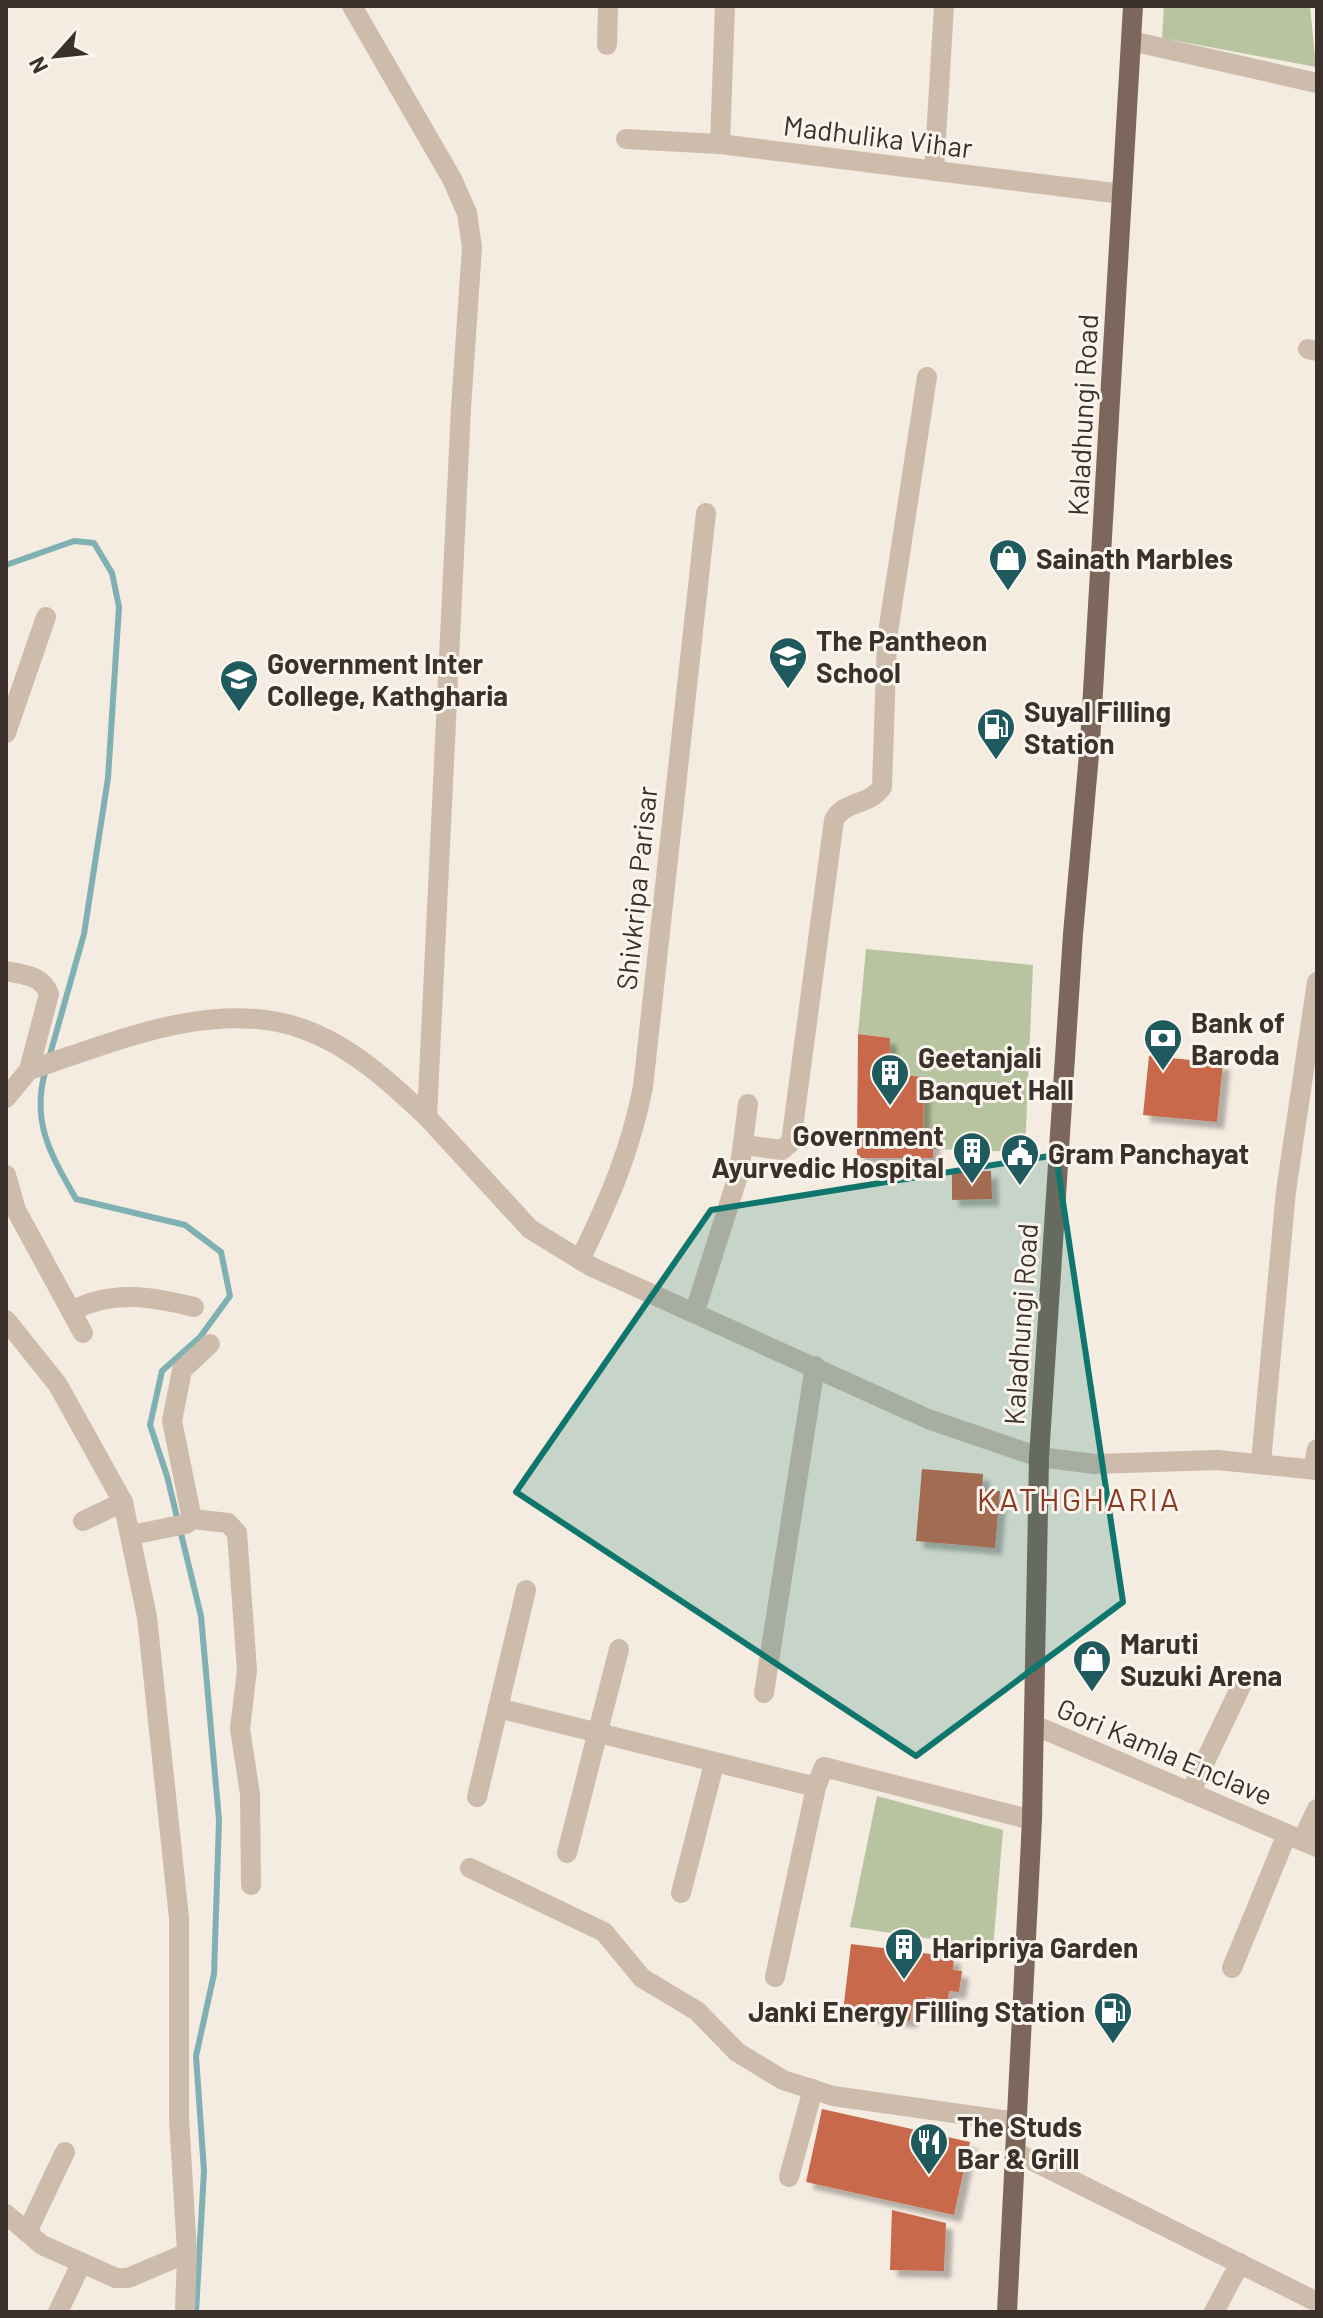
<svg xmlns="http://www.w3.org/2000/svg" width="1323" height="2318" font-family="Barlow,sans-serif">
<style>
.green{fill:#b8c4a0}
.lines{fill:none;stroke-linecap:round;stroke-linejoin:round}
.stream{stroke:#7fb0b2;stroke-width:6}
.building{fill:#c8694b;filter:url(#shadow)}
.minor{stroke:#cdbbac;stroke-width:20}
.tertiary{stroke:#cdbbac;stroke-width:20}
.primary{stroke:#7d675c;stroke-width:20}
.marked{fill:#0f766e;fill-opacity:0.2;stroke:#0f766e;stroke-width:6;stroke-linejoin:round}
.labels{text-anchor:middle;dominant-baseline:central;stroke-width:6;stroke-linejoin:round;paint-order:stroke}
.street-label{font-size:28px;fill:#3b302b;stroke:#fbf5ee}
.poi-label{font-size:28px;font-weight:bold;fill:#3b302b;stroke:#fbf5ee;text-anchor:start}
.quarter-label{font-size:32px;letter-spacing:2px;fill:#8c3b22;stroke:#fbf5ee}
</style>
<defs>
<filter id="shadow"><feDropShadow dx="7" dy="7" stdDeviation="2" flood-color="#0004"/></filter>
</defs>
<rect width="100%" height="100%" fill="#f4ebe1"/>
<g class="green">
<polygon points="1164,6 1310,6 1316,67 1162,38"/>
<polygon points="866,949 1033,965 1025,1152 933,1149 933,1137 923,1137 924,1077 889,1074 890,1038 858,1034"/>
<polygon points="877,1796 1003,1830 993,1948 850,1927"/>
</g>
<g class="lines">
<g class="stream">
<polyline points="6,565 74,541 94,543 112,573 119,607 108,778 84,934 49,1058"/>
<path d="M46,1069C30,1121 51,1155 76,1199L185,1225L221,1252L230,1296L200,1337L162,1371L150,1425L167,1476L201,1616L219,1820L214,1974L196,2056L204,2171L196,2312"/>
</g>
</g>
<g class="building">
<polygon points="858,1034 890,1038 889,1074 924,1077 923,1137 933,1136 933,1158 857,1158"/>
<polygon points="1149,1056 1223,1063 1217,1122 1143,1115"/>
<polygon points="991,1171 992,1199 952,1200 952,1172"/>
<polygon points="922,1469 983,1474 982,1489 1000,1491 995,1548 916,1541"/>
<polygon points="851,1944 954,1957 953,1970 962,1971 959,1992 949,1991 948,2000 926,1997 925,2005 913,2003 910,2021 843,2012"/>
<polygon points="822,2109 970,2142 954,2215 806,2182"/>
<polygon points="892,2210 946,2223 944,2271 890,2270"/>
</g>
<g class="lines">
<g class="minor">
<polyline points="1131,41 1317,83"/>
<polyline points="607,45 608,6"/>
<polyline points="626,139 720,144 1122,194"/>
<polyline points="720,144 725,6"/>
<polyline points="934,171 944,6"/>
<polyline points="1308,349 1317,351"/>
<polyline points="6,733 46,617"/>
<path d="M6,971C24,975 42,975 49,994L29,1070L6,1098"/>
<path d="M29,1070C113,1043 214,997 303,1029C351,1046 391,1083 427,1117"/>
<path d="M744,1145L782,1150L791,1142L834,820C844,800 870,806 882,787L887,639L927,377"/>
<polyline points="6,1175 16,1210 83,1333"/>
<path d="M580,1260C609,1200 630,1152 643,1087L706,513"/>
<path d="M71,1311C112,1290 150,1296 194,1307"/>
<polyline points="695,1311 739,1173 748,1104"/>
<polyline points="6,1320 58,1385 123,1502 147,1617 179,1918 179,2118 187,2253 185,2312"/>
<polyline points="1261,1462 1286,1191 1317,982"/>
<polyline points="1313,1469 1317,1449"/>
<polyline points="192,1519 228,1523 237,1533 247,1670 240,1729 250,1794 251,1885"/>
<polyline points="83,1521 123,1502"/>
<polyline points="131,1535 186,1524 192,1519 172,1421 182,1370 210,1344"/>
<polyline points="764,1693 815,1366"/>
<polyline points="498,1708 816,1787"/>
<polyline points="1034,1725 1317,1847"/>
<polyline points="1190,1793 1242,1684"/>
<polyline points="477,1797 526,1590"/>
<polyline points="1302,1841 1317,1809"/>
<polyline points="567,1853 619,1649"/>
<polyline points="470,1868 604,1932 642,1978 697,2011 737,2052 783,2080 833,2096 1018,2122"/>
<polyline points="681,1893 714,1764"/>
<polyline points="1232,1968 1287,1834"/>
<polyline points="775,1977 816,1787 824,1767 1032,1820"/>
<polyline points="1017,2153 1317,2302"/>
<polyline points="789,2177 813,2089"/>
<polyline points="6,2214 42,2245 116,2278 128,2278 187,2253"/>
<polyline points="27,2232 65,2152"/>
<polyline points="58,2312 81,2264"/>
<polyline points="1214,2312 1240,2263"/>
</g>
<polyline class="tertiary" points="352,6 452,179 467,213 472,247 461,408 427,1117 530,1229 592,1267 928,1419 1039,1457 1095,1464 1217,1460 1317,1470"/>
<polyline class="primary" points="1007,2312 1032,1820 1039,1457 1073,934 1090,743 1133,6"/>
</g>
<path class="marked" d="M1056,1155L1123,1602L916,1756L516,1492L711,1210Z"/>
<defs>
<symbol id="shop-pin" viewBox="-11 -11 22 30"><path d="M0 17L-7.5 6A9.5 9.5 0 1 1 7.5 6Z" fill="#1f5a5e" stroke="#fbf5ee"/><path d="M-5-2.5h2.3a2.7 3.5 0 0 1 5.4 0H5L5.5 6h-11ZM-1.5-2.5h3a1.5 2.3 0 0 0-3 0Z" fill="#fff"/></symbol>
<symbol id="school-pin" viewBox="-11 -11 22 30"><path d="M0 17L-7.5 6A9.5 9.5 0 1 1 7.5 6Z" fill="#1f5a5e" stroke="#fbf5ee"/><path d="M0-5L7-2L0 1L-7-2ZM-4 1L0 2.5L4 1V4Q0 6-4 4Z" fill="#fff"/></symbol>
<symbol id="fuel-pin" viewBox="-11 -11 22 30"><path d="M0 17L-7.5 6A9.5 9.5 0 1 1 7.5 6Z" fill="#1f5a5e" stroke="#fbf5ee"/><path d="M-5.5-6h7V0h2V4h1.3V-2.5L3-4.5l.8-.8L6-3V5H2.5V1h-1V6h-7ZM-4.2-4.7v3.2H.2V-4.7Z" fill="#fff"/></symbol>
<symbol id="bank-pin" viewBox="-11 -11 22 30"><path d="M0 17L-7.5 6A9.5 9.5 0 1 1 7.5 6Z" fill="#1f5a5e" stroke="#fbf5ee"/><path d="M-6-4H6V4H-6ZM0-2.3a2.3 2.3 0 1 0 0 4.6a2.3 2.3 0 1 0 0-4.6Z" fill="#fff"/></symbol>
<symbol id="building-pin" viewBox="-11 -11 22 30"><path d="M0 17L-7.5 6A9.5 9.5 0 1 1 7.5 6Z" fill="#1f5a5e" stroke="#fbf5ee"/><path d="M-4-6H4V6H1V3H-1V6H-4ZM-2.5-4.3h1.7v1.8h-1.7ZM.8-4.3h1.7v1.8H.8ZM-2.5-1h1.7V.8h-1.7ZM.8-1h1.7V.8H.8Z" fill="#fff"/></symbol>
<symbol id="civic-pin" viewBox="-11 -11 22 30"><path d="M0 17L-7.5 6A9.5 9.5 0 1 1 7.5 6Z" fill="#1f5a5e" stroke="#fbf5ee"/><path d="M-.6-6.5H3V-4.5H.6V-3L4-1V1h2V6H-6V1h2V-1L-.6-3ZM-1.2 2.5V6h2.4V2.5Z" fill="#fff"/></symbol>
<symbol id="restaurant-pin" viewBox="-11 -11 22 30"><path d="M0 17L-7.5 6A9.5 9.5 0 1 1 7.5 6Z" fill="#1f5a5e" stroke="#fbf5ee"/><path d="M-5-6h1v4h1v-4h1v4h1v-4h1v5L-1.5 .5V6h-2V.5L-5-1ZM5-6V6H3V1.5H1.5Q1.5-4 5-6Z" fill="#fff"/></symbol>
</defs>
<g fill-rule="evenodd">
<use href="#shop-pin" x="986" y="536" width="44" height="60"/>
<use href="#school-pin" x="766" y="634" width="44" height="60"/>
<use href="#school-pin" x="217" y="657" width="44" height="60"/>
<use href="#fuel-pin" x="974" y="705" width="44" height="60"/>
<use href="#bank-pin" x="1141" y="1016" width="44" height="60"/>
<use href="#building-pin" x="868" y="1051" width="44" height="60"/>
<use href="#building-pin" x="950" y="1129" width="44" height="60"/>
<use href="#civic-pin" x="998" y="1131" width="44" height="60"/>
<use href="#shop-pin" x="1070" y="1637" width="44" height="60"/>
<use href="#building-pin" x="882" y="1925" width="44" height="60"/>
<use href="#fuel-pin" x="1091" y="1989" width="44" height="60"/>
<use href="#restaurant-pin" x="907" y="2120" width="44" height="60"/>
</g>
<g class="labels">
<g class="street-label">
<text transform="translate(878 136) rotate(7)">Madhulika Vihar</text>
<text transform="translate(1082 415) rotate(-87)">Kaladhungi Road</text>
<text transform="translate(636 888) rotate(-84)">Shivkripa Parisar</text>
<text transform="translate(1020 1324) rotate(-86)">Kaladhungi Road</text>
<text transform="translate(1165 1751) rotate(23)">Gori Kamla Enclave</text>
</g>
<g class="poi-label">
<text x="1036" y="558">Sainath Marbles</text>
<text x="816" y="640">The Pantheon<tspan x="816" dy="32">School</tspan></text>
<text x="267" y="663">Government Inter<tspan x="267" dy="32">College, Kathgharia</tspan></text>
<text x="1024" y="711">Suyal Filling<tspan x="1024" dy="32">Station</tspan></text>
<text x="1191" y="1022">Bank of<tspan x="1191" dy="32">Baroda</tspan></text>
<text x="918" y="1057">Geetanjali<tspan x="918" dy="32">Banquet Hall</tspan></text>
<text x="944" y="1135" text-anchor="end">Government<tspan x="944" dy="32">Ayurvedic Hospital</tspan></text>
<text x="1048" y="1153">Gram Panchayat</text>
<text x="1120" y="1643">Maruti<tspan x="1120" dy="32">Suzuki Arena</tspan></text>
<text x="932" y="1947">Haripriya Garden</text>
<text x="1085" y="2011" text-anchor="end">Janki Energy Filling Station</text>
<text x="957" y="2126">The Studs<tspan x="957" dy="32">Bar &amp; Grill</tspan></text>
</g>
<g class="quarter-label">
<text x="1079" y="1498">KATHGHARIA</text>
</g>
</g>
<rect width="1323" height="2318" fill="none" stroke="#3b302b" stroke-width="16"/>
<g transform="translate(56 56) rotate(243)" stroke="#fbf5ee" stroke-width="6" paint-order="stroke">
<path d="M0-6L14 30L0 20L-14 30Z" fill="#3b302b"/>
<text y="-12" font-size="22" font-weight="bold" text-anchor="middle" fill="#3b302b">N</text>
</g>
</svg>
